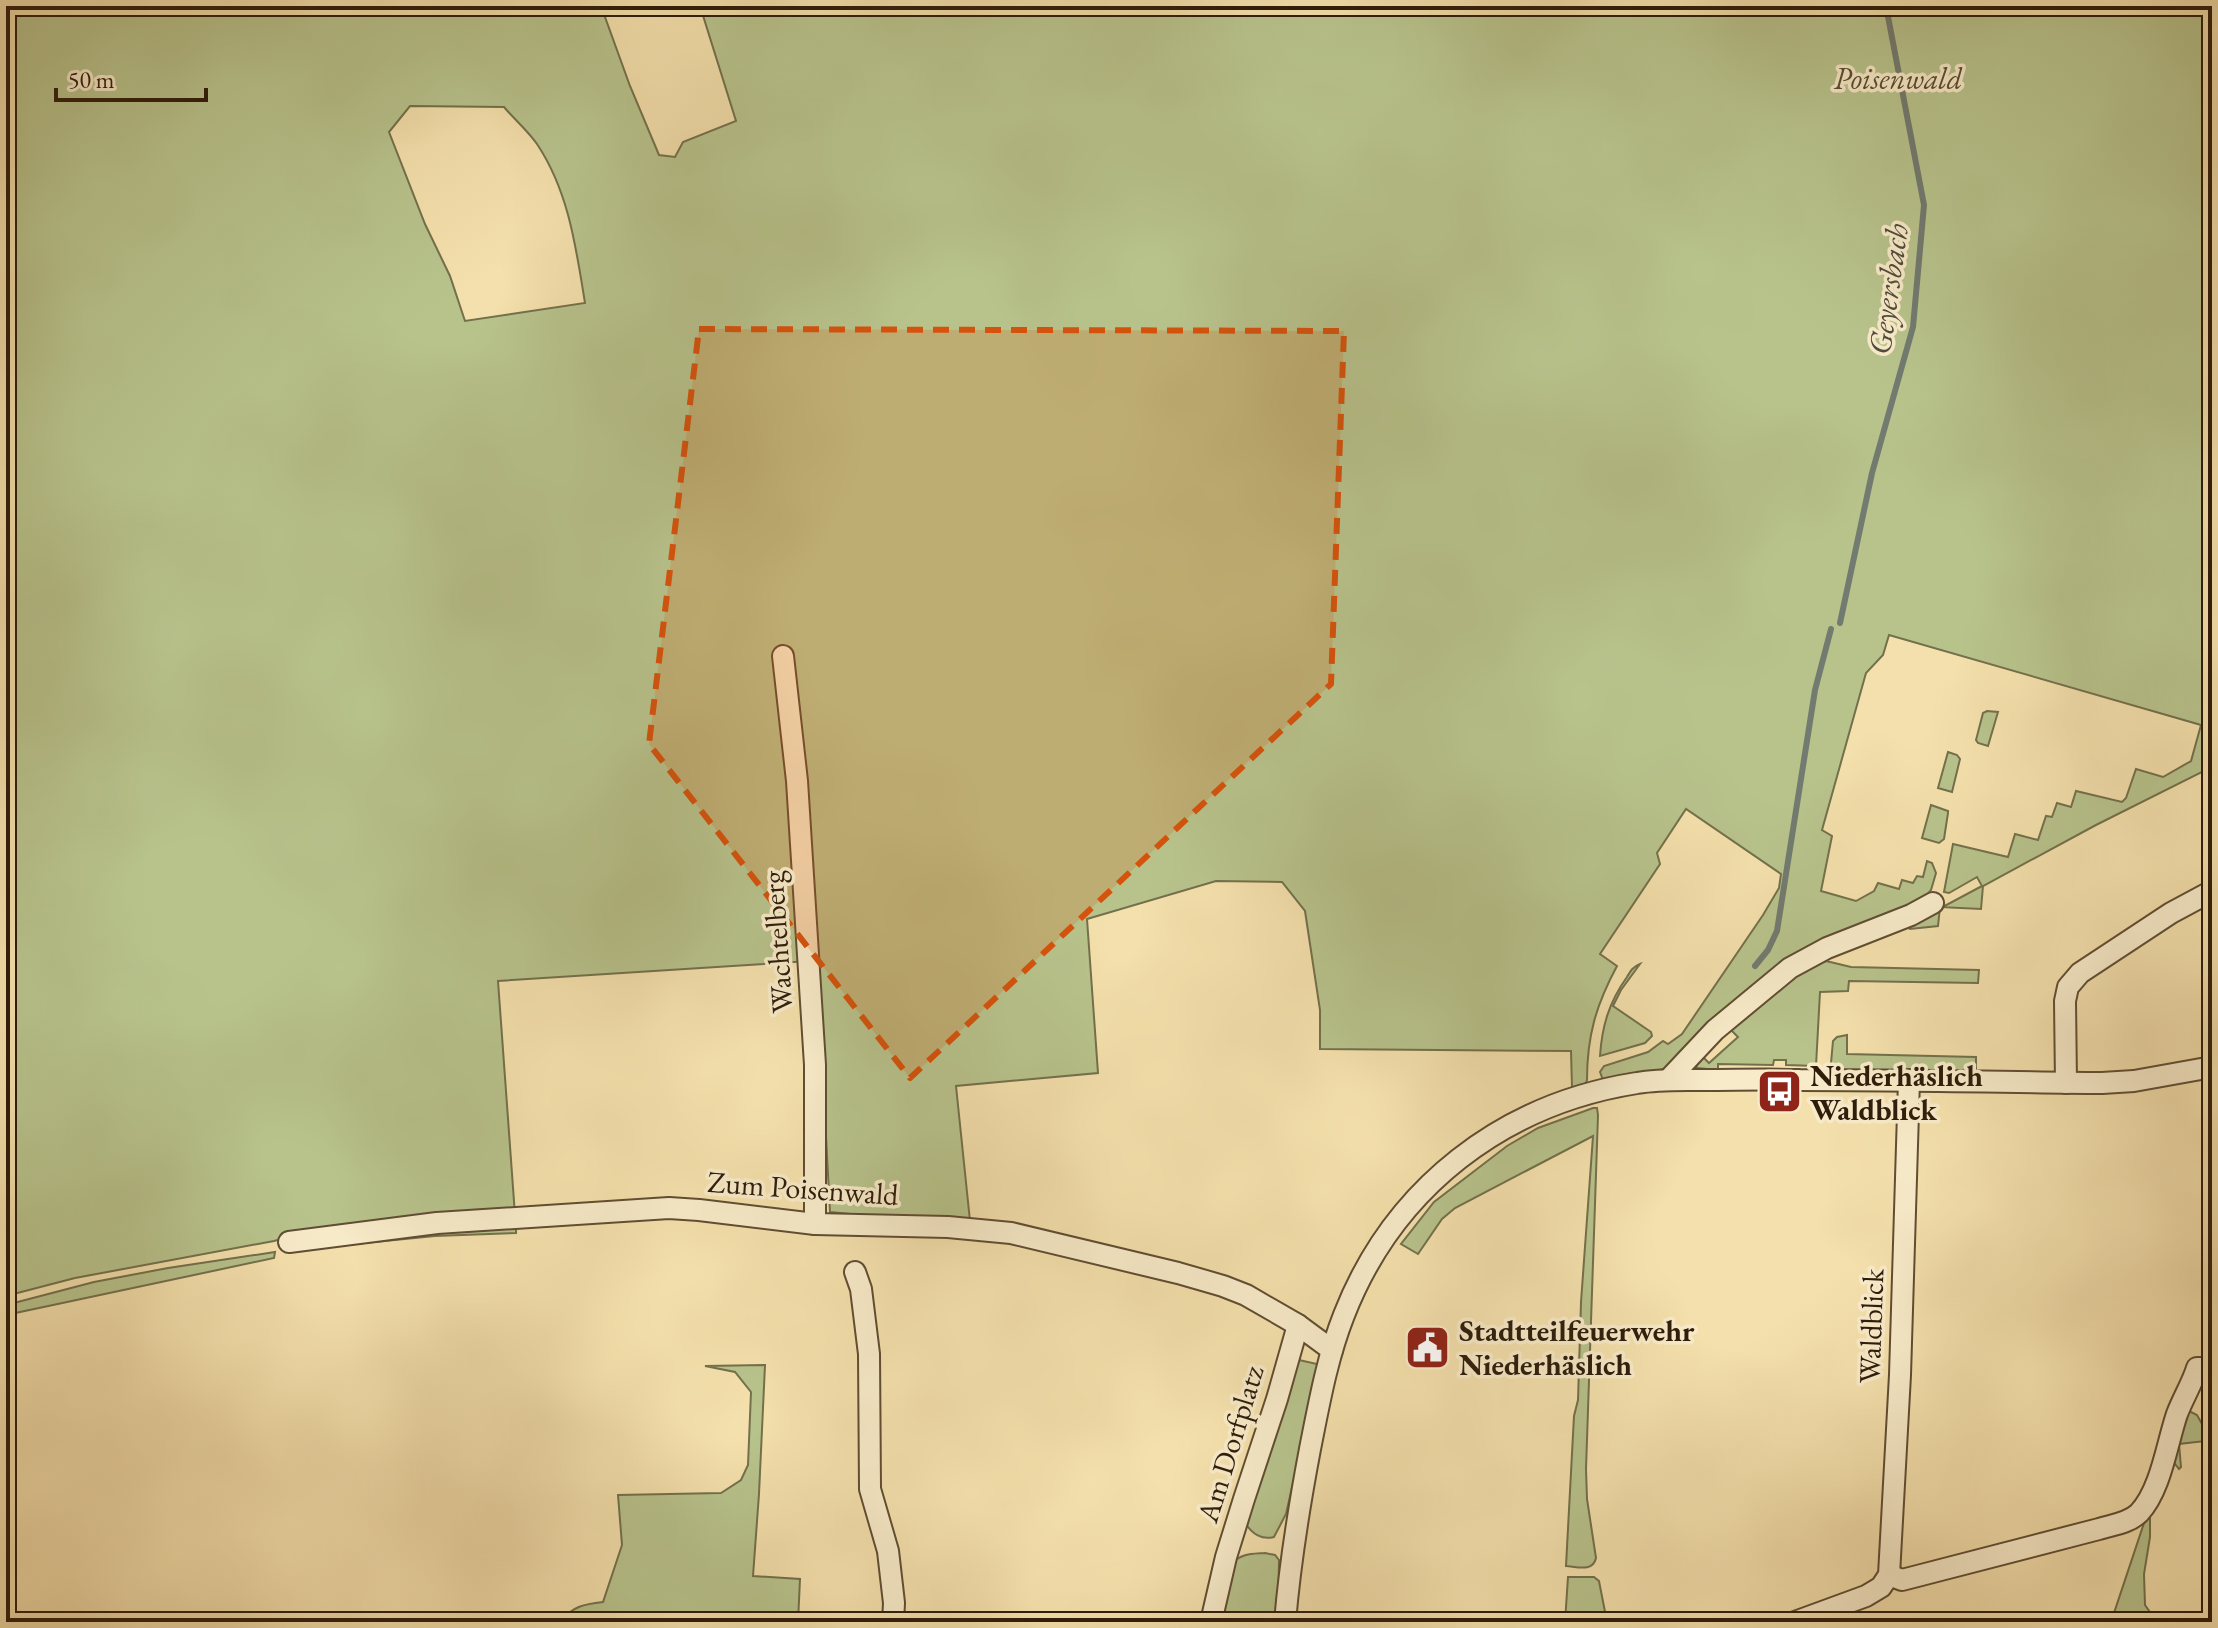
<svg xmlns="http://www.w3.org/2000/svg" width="2218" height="1628" font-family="'EB Garamond',serif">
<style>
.green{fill:#b8c38c;stroke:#73704c;stroke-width:2;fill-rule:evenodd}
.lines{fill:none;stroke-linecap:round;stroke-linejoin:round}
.stream{stroke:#727b70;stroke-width:6}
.minor-casing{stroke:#604d33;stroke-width:24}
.minor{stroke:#f8ebc9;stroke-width:20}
.marked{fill:#d5530c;fill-opacity:0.2;stroke:#d5530c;stroke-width:6;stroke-dasharray:16 10;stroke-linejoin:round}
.labels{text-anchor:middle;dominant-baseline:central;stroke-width:7;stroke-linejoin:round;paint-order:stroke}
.park-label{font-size:30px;font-style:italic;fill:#574e32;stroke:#f8ebc9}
.street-label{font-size:30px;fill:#2e1c0b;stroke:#f8ebc9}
.poi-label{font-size:30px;font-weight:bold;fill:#2e1c0b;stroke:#f8ebc9;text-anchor:start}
.water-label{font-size:32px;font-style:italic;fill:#504c3d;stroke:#f8ebc9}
</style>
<rect width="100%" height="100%" fill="#f4e0ac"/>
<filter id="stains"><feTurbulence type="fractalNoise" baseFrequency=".0025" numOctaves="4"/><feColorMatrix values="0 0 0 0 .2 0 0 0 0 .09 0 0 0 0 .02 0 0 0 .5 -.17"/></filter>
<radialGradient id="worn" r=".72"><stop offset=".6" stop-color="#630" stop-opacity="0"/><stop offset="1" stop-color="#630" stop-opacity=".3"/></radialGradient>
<g class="green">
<path d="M6,6H601L630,86L659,155L675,157L683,142L736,121L700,6H2212V767L2096,825L1983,886L1981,909L1940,907L1938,926L1910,929L1907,926L1982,886L1977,877L1949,893L1944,892L1953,844L2008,857L2015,834L2038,840L2046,816L2052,817L2057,803L2071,807L2076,791L2122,802L2126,798L2136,769L2163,777L2191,761L2201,725L1889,635L1883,655L1866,673L1822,830L1832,836L1821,891L1856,901L1874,891L1878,883L1899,889L1902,880L1913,883L1917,876L1923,877L1927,861L1932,863L1936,873L1931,890L1922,901L1857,930L1664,1069L1603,1080L1600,1072L1604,1066L1648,1052L1663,1041L1668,1044L1682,1034L1763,915L1779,888L1781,874L1686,809L1657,853L1660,864L1600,954L1617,966C1596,1005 1587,1036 1587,1080L1585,1085L1572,1088L1571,1051L1320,1049V1010L1305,911L1282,882L1216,881L1087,919L1098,1073L956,1086L970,1221L912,1220L830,1212L824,1099L809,961L498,981L515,1215L292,1236L274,1241L75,1278L6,1296ZM410,106L504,107C514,119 528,131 537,144C569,192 576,248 585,303L465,321L450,276L425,224L389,132Z"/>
<polygon points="1987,711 1998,712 1988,746 1978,743 1976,740 1983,713"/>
<polygon points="1948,752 1957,755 1960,759 1952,792 1938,788"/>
<polygon points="1931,805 1948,811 1948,813 1944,839 1939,843 1922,838"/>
<polygon points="1826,961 1851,967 1979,970 1978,983 1849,981 1848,991 1820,992 1816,1066 1786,1065 1786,1060 1774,1060 1773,1065 1718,1064 1718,1070 1697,1068 1695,1062 1700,1054 1709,1063 1738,1037 1730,1029 1804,968"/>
<path d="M1640,964L1621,990L1613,1006L1651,1032L1652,1036L1645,1043L1600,1056C1602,1026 1609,1002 1627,977C1631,970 1633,967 1640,964Z"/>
<polygon points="1847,1035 1847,1054 1976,1057 1976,1073 1838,1070 1831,1063 1833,1041 1837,1037"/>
<path d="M1593,1108H1597L1598,1115L1586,1469L1587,1499L1596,1558C1593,1572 1578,1567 1566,1566L1574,1416L1578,1400L1581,1302L1593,1136L1455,1208L1442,1219L1418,1254L1401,1244L1434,1202L1507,1146L1538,1128Z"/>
<polygon points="516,1224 516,1233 435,1236 324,1247 399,1231"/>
<polygon points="275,1252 274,1258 6,1315 6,1305 94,1282 168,1268"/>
<path d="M1299,1360L1317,1364V1377L1286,1514L1274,1537C1262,1540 1252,1534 1246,1524L1296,1361Z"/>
<path d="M765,1365L759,1494L753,1576L800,1579L798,1622H561C571,1606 586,1604 603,1602L622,1545L618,1495L721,1493L741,1480L748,1465L751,1392L735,1372L705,1366Z"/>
<polygon points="2189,1411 2197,1415 2212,1442 2212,1463 2208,1462 2205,1441 2179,1444 2181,1467 2179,1469 2172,1460 2186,1413"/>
<polygon points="2150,1517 2150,1537 2144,1574 2145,1605 2152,1615 2170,1622 2111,1622 2144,1523"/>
<path d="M1265,1553L1275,1555L1279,1560L1278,1622H1220L1231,1565C1240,1553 1252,1554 1265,1553Z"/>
<polygon points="1568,1577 1594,1577 1599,1581 1607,1622 1565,1622"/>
</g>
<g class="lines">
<g class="stream">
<polyline points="1840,623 1872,473 1913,327 1924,205 1886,6"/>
<polyline points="1755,966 1768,950 1777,931 1815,690 1831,629"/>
</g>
<defs>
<g id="minor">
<polyline points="783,656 797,781 815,1065 815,1224"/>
<polyline points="1668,1080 1715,1030 1790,968 1827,948 1911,915 1933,903"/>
<polyline points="2066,1083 2065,1001 2068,987 2080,973 2171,913 2212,891"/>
<polyline points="289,1242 437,1223 669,1208 699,1210 815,1224 948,1227 1011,1233 1178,1273 1223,1286 1246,1295 1298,1325 1332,1350"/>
<polyline points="855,1272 861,1289 869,1354 870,1489 888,1551 894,1603 893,1622"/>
<path d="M1889,1575L1902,1580L2099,1529C2112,1525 2129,1523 2139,1513C2161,1490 2167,1443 2177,1414C2183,1398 2192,1384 2197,1368H2212"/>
<polyline points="1211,1622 1226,1557 1244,1499 1277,1399 1298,1325"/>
<path d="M1285,1622C1290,1563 1299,1507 1310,1449C1319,1404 1327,1358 1344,1315C1394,1187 1503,1104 1637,1083C1659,1079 1682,1080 1704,1080C1736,1080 1768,1079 1800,1080C1901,1080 2001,1082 2102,1083L2134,1081L2212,1067"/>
<polyline points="1795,1622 1866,1596 1881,1587 1889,1575 1900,1375 1909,1080"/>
</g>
</defs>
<use href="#minor" class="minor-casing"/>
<use href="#minor" class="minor"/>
</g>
<path class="marked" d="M699,329L1344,331L1331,684L910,1078L649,744Z"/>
<defs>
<symbol id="bus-square" viewBox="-11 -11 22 22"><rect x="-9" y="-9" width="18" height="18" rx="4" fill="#8f2418" stroke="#f8ebc9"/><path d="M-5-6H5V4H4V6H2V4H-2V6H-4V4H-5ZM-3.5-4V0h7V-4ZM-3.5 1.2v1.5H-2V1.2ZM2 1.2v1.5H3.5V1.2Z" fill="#fff"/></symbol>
<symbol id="civic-square" viewBox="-11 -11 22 22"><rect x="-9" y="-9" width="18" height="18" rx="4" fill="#8f2418" stroke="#f8ebc9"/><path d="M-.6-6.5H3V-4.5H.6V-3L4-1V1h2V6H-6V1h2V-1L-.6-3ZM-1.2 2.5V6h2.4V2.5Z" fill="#fff"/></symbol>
</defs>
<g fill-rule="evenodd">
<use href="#bus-square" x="1754" y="1066" width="51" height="51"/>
<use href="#civic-square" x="1402" y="1322" width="51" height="51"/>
</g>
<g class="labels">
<g class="park-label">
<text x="1898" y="78">Poisenwald</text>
</g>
<g class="street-label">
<text transform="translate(777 942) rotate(-94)">Wachtelberg</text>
<text transform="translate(803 1188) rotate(4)">Zum Poisenwald</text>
<text transform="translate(1871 1326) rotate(-88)">Waldblick</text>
<text transform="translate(1230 1444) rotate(-73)">Am Dorfplatz</text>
</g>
<g class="poi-label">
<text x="1810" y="1075">Niederhäslich<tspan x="1810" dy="34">Waldblick</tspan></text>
<text x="1459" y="1330">Stadtteilfeuerwehr<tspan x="1459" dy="34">Niederhäslich</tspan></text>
</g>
<g class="water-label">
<text transform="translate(1888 289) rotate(-82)">Geyersbach</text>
</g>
</g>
<rect width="2218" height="1628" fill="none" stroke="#f4e0ac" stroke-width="32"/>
<rect x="8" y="8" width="2202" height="1612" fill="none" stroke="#2e1c0b" stroke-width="4"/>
<rect x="16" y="16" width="2186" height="1596" fill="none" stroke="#2e1c0b" stroke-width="2"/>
<path d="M56 88v12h150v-12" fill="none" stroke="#2e1c0b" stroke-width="4"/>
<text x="68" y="88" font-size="24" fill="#2e1c0b" stroke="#f8ebc9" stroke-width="6" paint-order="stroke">50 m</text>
<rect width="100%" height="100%" filter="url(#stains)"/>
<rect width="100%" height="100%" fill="url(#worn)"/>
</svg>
